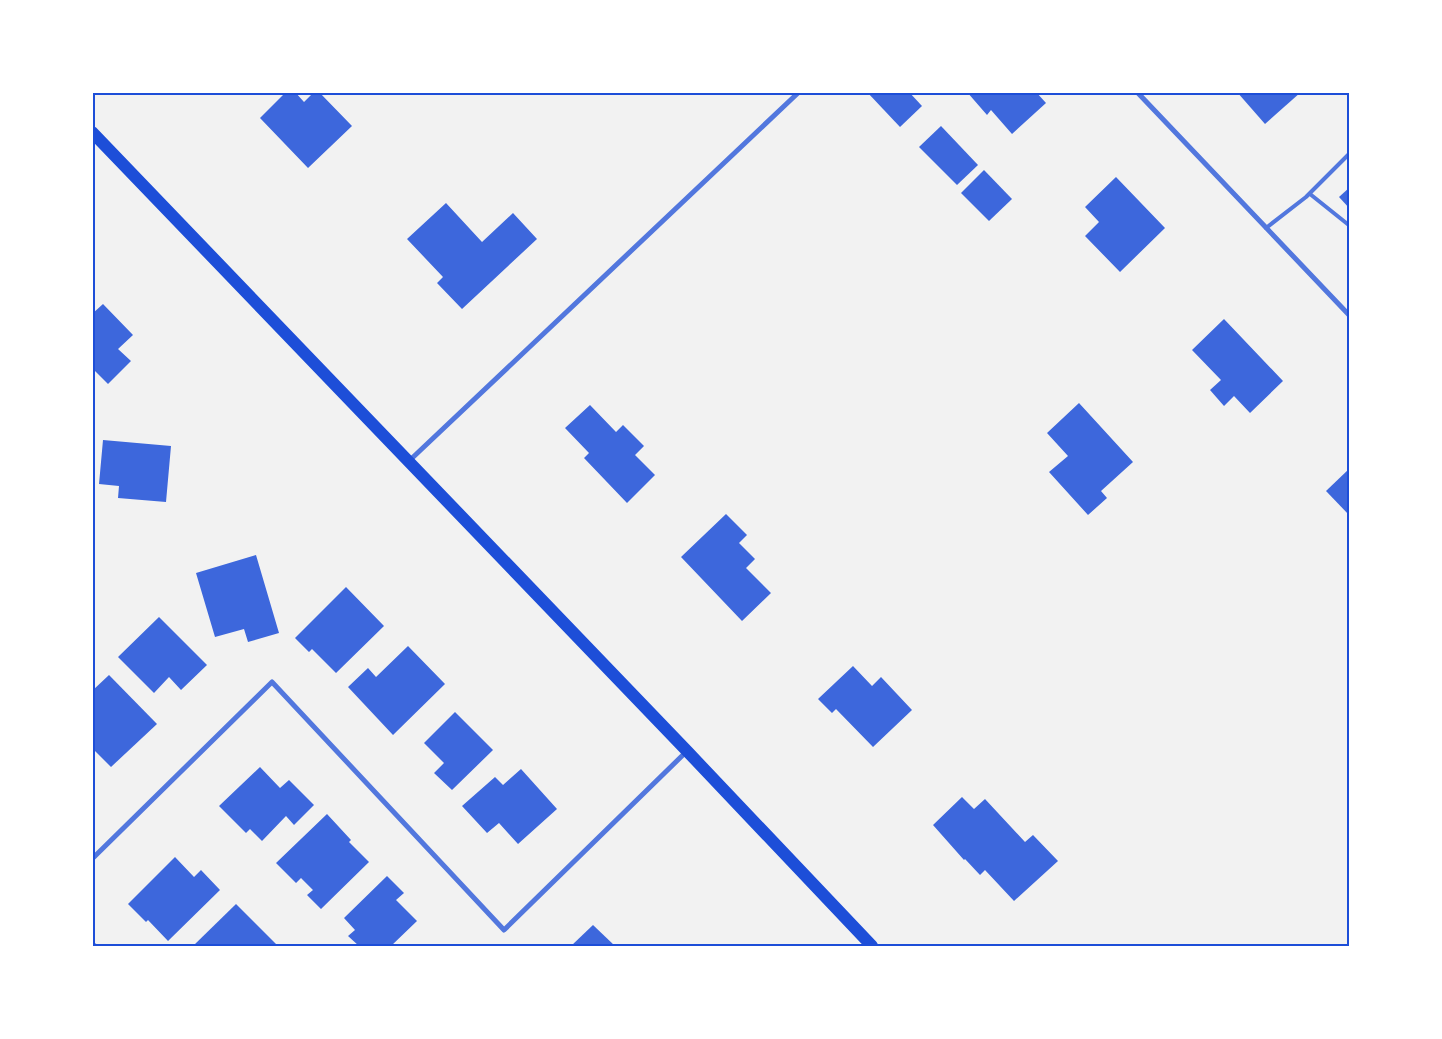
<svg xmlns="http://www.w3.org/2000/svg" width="1442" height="1039" font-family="'Fira Sans',sans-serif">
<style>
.building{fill:#3d67dc}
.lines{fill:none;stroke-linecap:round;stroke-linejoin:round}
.service{stroke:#5277de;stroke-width:4}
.minor{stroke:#5277de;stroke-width:5}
.primary{stroke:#1d4ed8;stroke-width:12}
.neatline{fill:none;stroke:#1d4ed8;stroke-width:2}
</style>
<rect width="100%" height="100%" fill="#f2f2f2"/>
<g class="building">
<polygon points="286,92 295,92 304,102 314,92 319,92 352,126 308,168 260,118"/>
<polygon points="867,92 909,92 922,106 900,127"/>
<polygon points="967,92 1036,92 1046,103 1012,134 991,110 987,115"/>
<polygon points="1237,92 1301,92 1265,124"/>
<polygon points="941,126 978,165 957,185 919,147"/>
<polygon points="984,170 1012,199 989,221 961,193"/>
<polygon points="1116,177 1165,228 1120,272 1085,236 1099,222 1085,207"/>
<polygon points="1350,187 1350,209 1339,197"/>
<polygon points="446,203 482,242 513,213 537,239 462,309 437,283 443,277 407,239"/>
<polygon points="103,304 133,335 118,349 131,361 108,384 92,368 92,314"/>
<polygon points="1224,319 1283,381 1250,413 1234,396 1224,406 1210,390 1221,380 1192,350"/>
<polygon points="1079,403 1133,462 1101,491 1107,498 1088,515 1049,472 1068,456 1047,433"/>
<polygon points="590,405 616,432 623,425 644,446 635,455 655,475 627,503 584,458 589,453 565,428"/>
<polygon points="103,440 171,446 166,502 118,498 119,486 99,484"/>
<polygon points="1350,468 1350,516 1326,491"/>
<polygon points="726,514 747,535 739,543 755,559 746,568 771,593 742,621 681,557"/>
<polygon points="256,555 279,633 248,642 244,629 215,637 196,573"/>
<polygon points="346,587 384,626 336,673 312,649 309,652 295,638"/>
<polygon points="159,617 207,665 181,690 169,677 154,693 118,657"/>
<polygon points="408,646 445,684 393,735 348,687 368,668 376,677"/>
<polygon points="853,666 872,686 881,677 912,710 873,747 836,709 832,713 818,699"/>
<polygon points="109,675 157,724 111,767 92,748 92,691"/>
<polygon points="455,712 493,750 452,790 434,773 444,763 424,743"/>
<polygon points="260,767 280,788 289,780 314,805 294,825 286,816 262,841 250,829 246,833 219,806"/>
<polygon points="521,769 557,809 518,844 499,823 487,833 462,806 495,777 503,785"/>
<polygon points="962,797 974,809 985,799 1025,842 1033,835 1058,861 1014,901 985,870 980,875 965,859 964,860 933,825"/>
<polygon points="327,814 351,840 349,842 369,862 321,909 307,895 313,890 301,878 296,883 276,863"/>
<polygon points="175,857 194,877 201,870 220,890 168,941 148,920 146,922 128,904"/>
<polygon points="387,876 404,893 396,900 417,921 391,946 359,946 348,936 355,930 344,918"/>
<polygon points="236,904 278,946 193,946"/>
<polygon points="593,925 615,946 571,946"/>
</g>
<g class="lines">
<g class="service">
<polyline points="1310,194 1350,226"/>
<polyline points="1266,228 1306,197 1350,153"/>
</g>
<g class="minor">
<polyline points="1137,92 1350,316"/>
<polyline points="409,461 799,92"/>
<polyline points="92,859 272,682 504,930 687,751"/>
<polyline points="92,944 95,946"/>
</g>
<polyline class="primary" points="92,132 687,751 872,946"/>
</g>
<rect width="1442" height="1039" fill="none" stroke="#ffffff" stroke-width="188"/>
<rect x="94" y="94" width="1254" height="851" class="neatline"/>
</svg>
